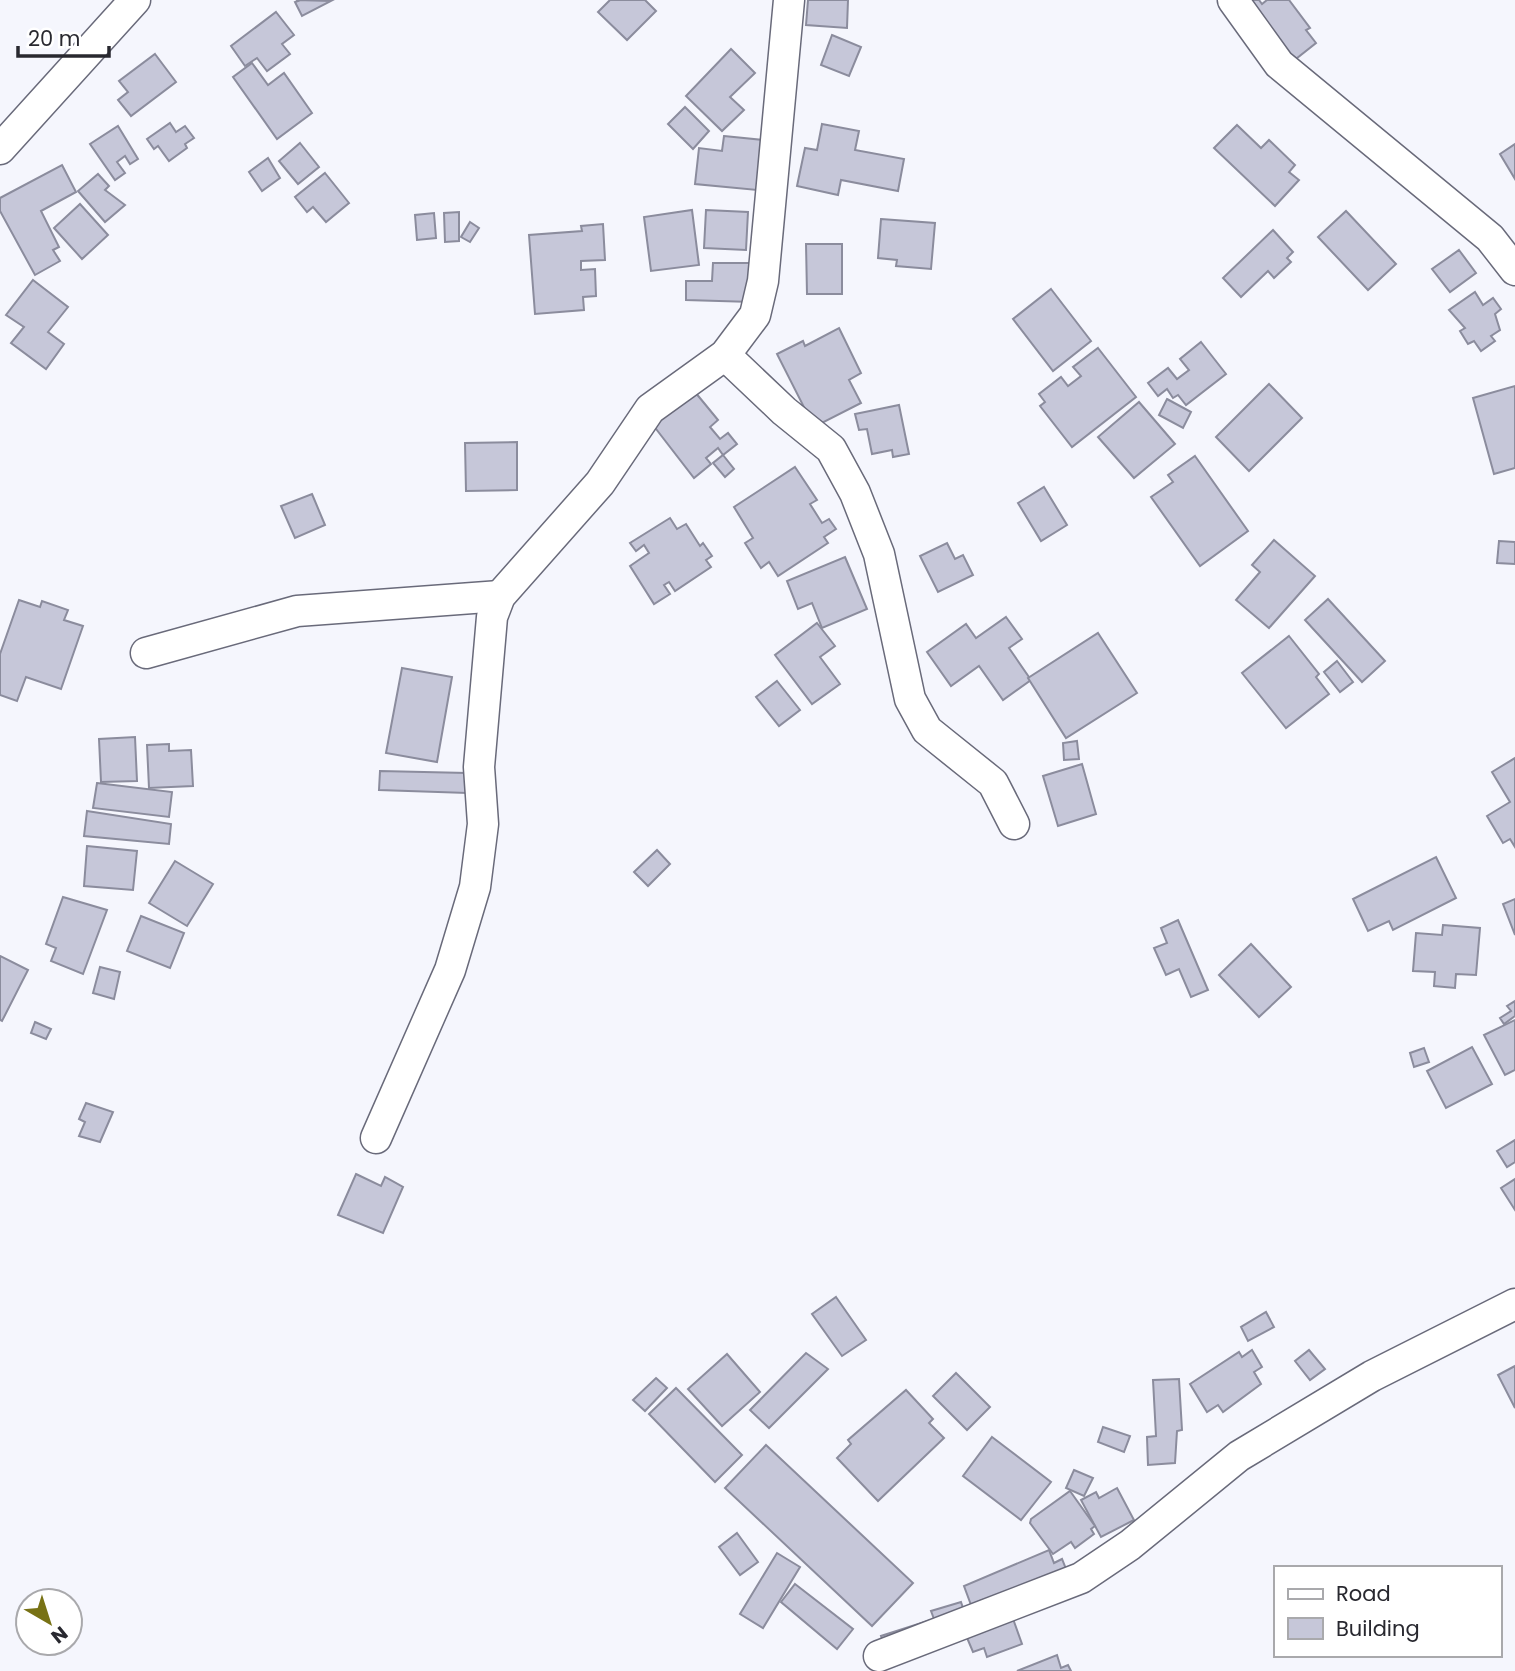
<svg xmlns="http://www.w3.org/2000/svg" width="1515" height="1671" font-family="Poppins,sans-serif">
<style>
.building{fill:#c6c7d9;stroke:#8b8c9d;stroke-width:2}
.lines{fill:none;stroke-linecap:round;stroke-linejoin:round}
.minor-casing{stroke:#696a7a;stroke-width:33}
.minor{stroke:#fff;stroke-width:30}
</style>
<rect width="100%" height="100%" fill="#f5f6fd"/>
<g class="building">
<polygon points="610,0 645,0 656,11 627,40 598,12"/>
<polygon points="808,0 848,0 847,28 806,25"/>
<polygon points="1248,0 1259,0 1262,4 1267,0 1289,0 1310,28 1306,30 1316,43 1292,62"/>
<polygon points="298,1 297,0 331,1 302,16 295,2"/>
<polygon points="276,12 294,35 282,44 290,54 267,71 257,58 245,66 231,46"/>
<polygon points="832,35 861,47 849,76 821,65"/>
<polygon points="731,49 755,73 730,97 744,110 722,131 686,96"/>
<polygon points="155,54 176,82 131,116 118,100 128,92 119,81"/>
<polygon points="252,63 268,85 284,73 312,113 277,139 233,77"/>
<polygon points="685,107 709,131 693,149 668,124"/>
<polygon points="170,123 176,132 185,126 194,138 185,144 187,148 169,161 158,146 154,149 147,139"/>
<polygon points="822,124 859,131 855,150 904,159 898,191 841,180 838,195 797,186 805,148 817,150"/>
<polygon points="1237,125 1261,148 1269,140 1295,165 1289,172 1299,180 1275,206 1214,148"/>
<polygon points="118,126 138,159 130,164 125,156 117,162 125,173 115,180 90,144"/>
<polygon points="724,136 763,140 757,190 695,184 699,148 722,151"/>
<polygon points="300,143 319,167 298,184 279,161"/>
<polygon points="1515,144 1515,179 1500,154"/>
<polygon points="268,158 280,178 262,191 249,172"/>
<polygon points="62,165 76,192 41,211 59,247 53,250 60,261 35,275 0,211 0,198"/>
<polygon points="325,173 349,203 326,222 313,207 307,212 295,197"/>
<polygon points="98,174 109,186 105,190 125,205 105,222 78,191"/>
<polygon points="80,204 108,235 82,259 54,228"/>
<polygon points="692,210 699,265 651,271 644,217"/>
<polygon points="706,210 748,212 746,250 704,248"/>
<polygon points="1346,211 1396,264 1368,290 1318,237"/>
<polygon points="459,212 459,241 445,242 444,213"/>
<polygon points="434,213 436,238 417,240 415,215"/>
<polygon points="881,219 935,223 931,269 896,266 897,260 878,258"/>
<polygon points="470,222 479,228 470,242 461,237"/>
<polygon points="603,224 605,260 581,261 581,270 595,269 596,296 583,297 584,310 535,314 529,235 582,231 581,226"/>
<polygon points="1273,230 1293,252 1287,258 1291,262 1274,278 1268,271 1241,297 1223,278"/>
<polygon points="806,244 842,244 842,294 807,294"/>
<polygon points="1459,250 1476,273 1450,292 1432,269"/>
<polygon points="713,263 754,263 752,302 686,300 686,281 712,281"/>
<polygon points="33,280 68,307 48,332 64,344 46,369 11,343 24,327 6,315"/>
<polygon points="1051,289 1091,341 1053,371 1013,319"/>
<polygon points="1475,292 1483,305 1493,298 1501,309 1495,314 1500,330 1491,336 1495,341 1481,351 1474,341 1468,344 1460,331 1465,328 1449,310"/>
<polygon points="839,328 861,373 849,380 861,403 814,427 777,354 803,341 805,346"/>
<polygon points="1201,342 1226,374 1186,405 1178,395 1173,398 1167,389 1158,396 1148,383 1168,368 1177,379 1189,370 1180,359"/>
<polygon points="1098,348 1136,397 1072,447 1040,406 1045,402 1039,394 1061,377 1068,386 1081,376 1073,367"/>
<polygon points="1269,384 1302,418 1249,471 1216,437"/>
<polygon points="1515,386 1515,468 1494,474 1473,398"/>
<polygon points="695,392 718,420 710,427 720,439 728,433 737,444 723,455 718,448 706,458 711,464 694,478 653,425"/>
<polygon points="1167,399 1191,412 1183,428 1159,415"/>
<polygon points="1139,402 1175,444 1134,478 1098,437"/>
<polygon points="899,405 909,454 893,457 892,450 872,454 867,429 859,430 855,414"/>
<polygon points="517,442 517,490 466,491 465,443"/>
<polygon points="723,455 734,469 725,477 713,463"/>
<polygon points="1195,456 1248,531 1200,566 1151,497 1173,482 1168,475"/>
<polygon points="795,467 817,500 810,504 822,523 829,519 836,529 824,537 828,543 778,576 769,562 761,568 745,543 753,538 734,507"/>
<polygon points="1044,487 1067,525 1041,541 1018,503"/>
<polygon points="312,494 325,525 295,538 281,506"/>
<polygon points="670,518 677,529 686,524 700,546 703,543 712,556 706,560 711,567 675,591 669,582 664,585 670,594 654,604 630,566 649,553 644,545 636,551 630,543"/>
<polygon points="1274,540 1315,576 1269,628 1236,600 1260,572 1252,565"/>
<polygon points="1499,541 1515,542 1515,564 1497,563"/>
<polygon points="947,543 955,559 963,555 973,575 938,592 920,556"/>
<polygon points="845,557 867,609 822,628 812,603 798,609 787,581"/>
<polygon points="1328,599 1385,661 1362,682 1305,620"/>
<polygon points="19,600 40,607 42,601 68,610 64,620 83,626 61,689 26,677 17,701 0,695 0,654"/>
<polygon points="1006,617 1022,639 1009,648 1031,680 1003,700 979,666 951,686 927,652 966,624 976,638"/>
<polygon points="817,623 835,646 820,657 840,684 812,704 775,655"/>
<polygon points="1098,633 1137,693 1066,738 1028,678"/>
<polygon points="1289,636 1319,674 1316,677 1329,694 1286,728 1242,673"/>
<polygon points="1337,661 1353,682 1340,692 1324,672"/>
<polygon points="402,668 452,677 437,762 386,753"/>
<polygon points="777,681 800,710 779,726 756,697"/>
<polygon points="135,737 137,781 101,782 99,739"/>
<polygon points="1077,741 1079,759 1064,760 1063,743"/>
<polygon points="169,744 169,751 191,750 193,786 149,788 147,745"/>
<polygon points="1515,758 1515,847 1510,839 1503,843 1487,816 1510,802 1492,772"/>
<polygon points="1082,764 1096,814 1058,826 1043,776"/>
<polygon points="380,771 467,773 467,793 379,790"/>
<polygon points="97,783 172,792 169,817 93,808"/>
<polygon points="87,811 171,824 169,844 84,836"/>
<polygon points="87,846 137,851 133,890 84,886"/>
<polygon points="657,850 670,864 648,886 634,872"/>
<polygon points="1436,857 1456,898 1393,930 1389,921 1368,931 1353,899"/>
<polygon points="175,861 213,884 187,926 149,903"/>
<polygon points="63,897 107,910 83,974 51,961 56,948 46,944"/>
<polygon points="1515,899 1515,935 1503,904"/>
<polygon points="141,916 184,933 170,968 127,951"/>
<polygon points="1178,920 1208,990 1191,997 1179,969 1166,975 1154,948 1167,943 1161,928"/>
<polygon points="1443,925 1480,928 1476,975 1456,974 1455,988 1434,986 1435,972 1413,971 1416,933 1442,935"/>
<polygon points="1251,944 1291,987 1259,1017 1219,975"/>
<polygon points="0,956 28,970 2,1021 0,1020"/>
<polygon points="100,967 120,972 114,999 93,993"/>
<polygon points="1515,1001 1515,1016 1504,1024 1500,1018 1511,1011 1507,1006"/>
<polygon points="1515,1020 1515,1070 1505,1075 1484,1035"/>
<polygon points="35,1022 51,1029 46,1039 31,1033"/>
<polygon points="1472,1047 1492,1084 1446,1108 1427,1071"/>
<polygon points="1424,1048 1429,1062 1414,1067 1410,1053"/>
<polygon points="86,1103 113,1112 100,1142 79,1136 85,1122 79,1119"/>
<polygon points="1515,1140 1515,1162 1507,1167 1497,1151"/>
<polygon points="356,1174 381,1186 385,1177 403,1187 383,1233 338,1215"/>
<polygon points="1515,1179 1515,1210 1501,1188"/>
<polygon points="836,1297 866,1340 842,1356 812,1314"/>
<polygon points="1266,1312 1274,1327 1248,1341 1241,1327"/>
<polygon points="1252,1350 1262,1367 1254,1372 1261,1384 1223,1412 1218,1405 1207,1412 1190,1384 1239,1352 1242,1357"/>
<polygon points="1309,1350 1325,1369 1310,1380 1295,1361"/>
<polygon points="806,1353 828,1369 769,1428 750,1410"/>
<polygon points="727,1354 760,1392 722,1426 688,1389"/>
<polygon points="1515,1366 1515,1408 1498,1375"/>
<polygon points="956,1373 990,1407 967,1430 933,1396"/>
<polygon points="656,1378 667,1388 645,1411 633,1400"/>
<polygon points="1179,1379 1182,1430 1177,1431 1175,1463 1148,1465 1147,1437 1156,1436 1153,1380"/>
<polygon points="676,1388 742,1455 715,1482 649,1414"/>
<polygon points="906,1390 933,1419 929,1423 944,1438 878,1501 837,1458 851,1444 848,1440"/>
<polygon points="1103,1427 1130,1436 1124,1452 1098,1442"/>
<polygon points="992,1437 1051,1482 1021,1520 963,1476"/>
<polygon points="766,1445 913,1583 872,1626 725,1488"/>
<polygon points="1074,1470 1093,1478 1084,1496 1066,1488"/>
<polygon points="1117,1488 1134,1520 1101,1537 1081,1500 1096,1492 1099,1498"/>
<polygon points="1070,1491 1095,1526 1091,1529 1094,1534 1075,1548 1071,1542 1053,1554 1030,1523 1031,1519"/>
<polygon points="737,1533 758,1562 740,1575 719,1547"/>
<polygon points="1049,1550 1054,1563 1062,1559 1068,1574 985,1607 982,1600 971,1605 964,1586"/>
<polygon points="777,1553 800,1567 763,1628 740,1614"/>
<polygon points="795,1584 853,1629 837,1649 781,1602"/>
<polygon points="961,1602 967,1620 885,1647 881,1636 934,1619 931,1611"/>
<polygon points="1012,1616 1022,1644 987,1657 984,1648 973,1652 965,1633"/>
<polygon points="1057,1655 1061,1668 1068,1665 1071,1671 1017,1671"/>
</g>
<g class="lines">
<defs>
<g id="minor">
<polyline points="1233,0 1279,64 1490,238 1515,270"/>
<polyline points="0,149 135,0"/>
<polyline points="725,355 784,411 831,449 855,493 879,554 910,699 927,730 993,783 1014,824"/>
<polyline points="146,653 297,611 500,596"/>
<polyline points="376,1138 450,970 475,887 483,824 479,767 492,617 500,596 600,483 650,409 725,355 755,315 763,281 789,0"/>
<polyline points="879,1656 1081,1578 1130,1545 1239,1456 1372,1376 1515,1304"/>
</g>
</defs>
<use href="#minor" class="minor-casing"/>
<use href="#minor" class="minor"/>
</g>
<rect x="1274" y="1566" width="228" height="91" fill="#ffffff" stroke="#a9a9ac" stroke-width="2"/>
<rect x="1288" y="1589" width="35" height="10" fill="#ffffff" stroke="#a9a9ac" stroke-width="2"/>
<text x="1336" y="1601" font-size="21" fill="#28282f">Road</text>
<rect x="1288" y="1618" width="35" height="21" fill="#c6c7d9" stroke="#a9a9ac" stroke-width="2"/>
<text x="1336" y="1636" font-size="21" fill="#28282f">Building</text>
<g transform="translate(49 1622) rotate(141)"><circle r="33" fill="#ffffff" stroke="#a9a9ac" stroke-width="2"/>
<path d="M0-5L12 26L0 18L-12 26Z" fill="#787215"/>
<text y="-10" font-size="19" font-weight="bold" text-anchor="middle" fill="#28282f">N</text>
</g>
<path d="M18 46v10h91v-10" fill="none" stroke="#28282f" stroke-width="3.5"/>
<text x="28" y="46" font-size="21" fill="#28282f" stroke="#ffffff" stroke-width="5" paint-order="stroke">20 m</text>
</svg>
